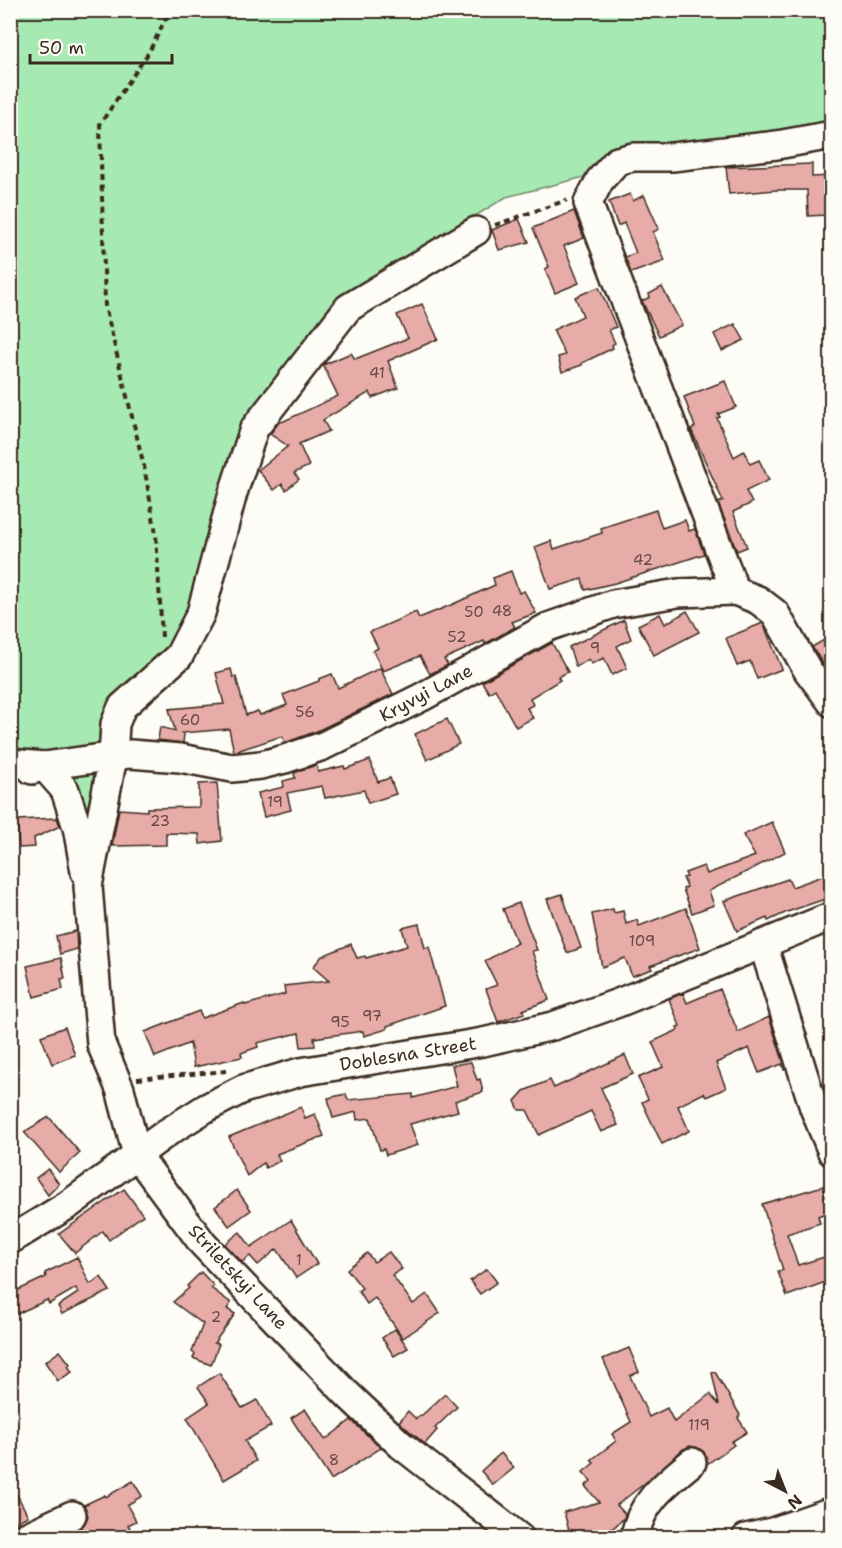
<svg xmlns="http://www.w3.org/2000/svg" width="842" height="1548" font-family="'Shantell Sans',sans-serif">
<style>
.green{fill:#a7e9b3;stroke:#718a68;stroke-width:1.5}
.building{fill:#e7aca8;stroke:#3b2a1e;stroke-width:1.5}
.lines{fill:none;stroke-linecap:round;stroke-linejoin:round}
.minor-casing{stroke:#3b2a1e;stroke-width:32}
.path{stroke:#3b2a1e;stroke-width:4;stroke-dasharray:6 4.5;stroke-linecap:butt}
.minor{stroke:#fdfcf7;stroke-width:27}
.labels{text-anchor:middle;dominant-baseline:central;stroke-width:4.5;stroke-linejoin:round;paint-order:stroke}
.number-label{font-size:15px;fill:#664a40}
.street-label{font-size:18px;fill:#3b2a1e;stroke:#fdfcf7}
</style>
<rect width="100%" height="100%" fill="#fdfcf7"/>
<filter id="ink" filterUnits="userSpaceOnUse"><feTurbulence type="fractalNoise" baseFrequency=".0167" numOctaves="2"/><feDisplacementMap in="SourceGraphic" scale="12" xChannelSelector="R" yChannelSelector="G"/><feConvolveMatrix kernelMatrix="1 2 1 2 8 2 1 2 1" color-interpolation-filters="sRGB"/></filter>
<g filter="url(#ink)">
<polygon class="green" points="10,11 831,11 831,128 596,174 506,197 341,299 247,425 190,619 161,656 126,682 106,721 95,826 82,828 75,792 11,752"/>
<g class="building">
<polygon points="812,164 812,177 831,176 831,208 826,208 826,215 808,216 807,190 776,190 729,194 726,167"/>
<polygon points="630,194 633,201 644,195 659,229 653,232 665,261 631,273 625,257 636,253 624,223 618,226 609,202"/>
<polygon points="574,211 584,238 564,246 579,283 555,293 545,269 549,267 533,228"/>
<polygon points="519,219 529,242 499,250 492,230"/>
<polygon points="599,287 616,327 609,330 615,343 612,345 613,348 582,363 582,365 562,372 558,357 565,355 553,330 583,316 575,297"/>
<polygon points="662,287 682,325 659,336 642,301 650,297 649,294"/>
<polygon points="422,304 438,339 388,361 398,388 372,398 370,392 323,420 329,431 299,444 309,466 294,473 299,479 286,490 282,484 274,490 258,470 288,446 270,434 280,421 282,422 338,396 323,365 351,353 355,359 408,338 397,315"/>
<polygon points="735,324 744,340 722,351 714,334"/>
<polygon points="725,381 736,407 718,414 720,417 717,418 734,457 744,451 750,464 759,460 769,480 746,491 752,503 733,512 747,547 737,551 718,503 723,501 691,429 695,427 684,397"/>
<polygon points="656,510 662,528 685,520 689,531 695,529 704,554 615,583 585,590 582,579 550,589 535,547 551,541 554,549 602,533 601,528"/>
<polygon points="511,571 519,593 524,591 536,613 512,622 515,627 485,644 484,641 444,659 448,665 430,674 420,656 383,671 373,651 378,648 370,632 416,612 419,618 451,605 495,585 493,578"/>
<polygon points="687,611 699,632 654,655 638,625 660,614 665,624"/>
<polygon points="624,620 631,639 617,646 627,668 612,675 604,658 591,664 589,659 576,667 569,647"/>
<polygon points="763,623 782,669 757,679 750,661 737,666 726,638"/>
<polygon points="831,636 831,676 812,647"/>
<polygon points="552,643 568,672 558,677 560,680 530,698 533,705 527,708 533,718 516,727 495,689 489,693 482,682"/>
<polygon points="380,668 393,694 317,731 285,743 282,736 234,752 229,729 182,733 184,734 183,743 158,740 160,727 175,731 169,709 224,704 216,673 231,669 233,677 236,677 246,715 258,711 260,715 287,705 283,695 319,681 319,679 332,674 338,688"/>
<polygon points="447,719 459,744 427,760 415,734"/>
<polygon points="370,760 378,782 390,778 396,794 368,803 364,790 325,798 322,786 287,793 291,810 264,817 258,793 284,787 283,781 295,778 294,773 316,765 318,772 344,766 345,769"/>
<polygon points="217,783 222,841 200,844 199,834 166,833 166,845 112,846 119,809 147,811 147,808 199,807 199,784"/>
<polygon points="57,818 60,826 34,838 35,847 19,848 17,820"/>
<polygon points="772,822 785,852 709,891 714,905 692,913 683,889 687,887 683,878 687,877 685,873 704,866 707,874 755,856 743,835"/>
<polygon points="831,873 831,897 787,912 768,921 767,918 737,931 724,901 788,879 792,887"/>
<polygon points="562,894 581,948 567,953 547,899"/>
<polygon points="519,903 537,950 532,951 549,1000 523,1010 524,1013 498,1022 486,989 497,985 485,961 517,943 503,909"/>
<polygon points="686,908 700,948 650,966 652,969 632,976 625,958 602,967 592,914 613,909 614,913 623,911 626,924 637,920 639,926"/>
<polygon points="419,924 425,948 429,947 445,1006 387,1026 387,1029 364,1036 363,1031 314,1038 315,1046 301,1047 299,1033 257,1043 258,1047 241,1053 242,1057 194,1067 190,1043 155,1057 145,1032 199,1011 202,1018 244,1003 245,1005 285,994 284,986 329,981 313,967 322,956 351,944 357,958 365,956 366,958 407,946 402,928"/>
<polygon points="76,931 77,949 60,954 56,936"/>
<polygon points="61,958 65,978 61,979 63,989 34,997 27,966"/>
<polygon points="720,989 738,1032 769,1017 786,1070 784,1070 782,1064 759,1073 749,1048 716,1063 726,1088 706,1097 704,1093 678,1106 689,1131 662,1144 642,1102 648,1099 638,1078 663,1067 652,1042 678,1030 677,1027 680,1026 669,999 683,993 687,1003"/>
<polygon points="65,1027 75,1055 52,1064 41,1036"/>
<polygon points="625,1055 633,1074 601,1088 618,1125 601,1132 591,1111 539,1135 527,1110 519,1110 515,1101 524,1091 550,1080 554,1088"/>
<polygon points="471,1062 477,1080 480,1079 483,1092 455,1101 458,1111 410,1124 418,1145 386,1155 384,1149 380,1150 370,1118 357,1120 356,1112 333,1118 328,1098 346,1094 348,1100 413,1094 413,1098 457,1086 452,1065"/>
<polygon points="301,1107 305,1118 315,1114 324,1136 277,1154 280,1161 266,1168 263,1163 247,1176 229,1137"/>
<polygon points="49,1117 80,1153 59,1172 24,1132"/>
<polygon points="48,1169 59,1184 48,1195 36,1178"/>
<polygon points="823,1186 831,1211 818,1216 820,1223 787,1234 798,1265 831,1255 831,1280 787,1296 778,1272 783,1270 762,1204"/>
<polygon points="124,1189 143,1215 109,1240 103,1231 75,1253 59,1234"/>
<polygon points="237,1190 251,1210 229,1226 215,1207"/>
<polygon points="291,1220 317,1264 296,1278 277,1249 258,1265 250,1256 242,1262 225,1244 240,1232 251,1247"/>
<polygon points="389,1252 402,1269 392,1275 413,1304 427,1294 440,1313 403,1338 375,1298 367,1304 358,1291 362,1288 347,1269 367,1253 374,1262"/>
<polygon points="77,1257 90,1284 101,1277 110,1291 62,1314 58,1306 78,1293 76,1288 49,1304 47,1300 10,1317 10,1294 46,1277 45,1273"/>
<polygon points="487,1269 497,1282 480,1294 470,1281"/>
<polygon points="201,1272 214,1286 211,1288 231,1303 227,1309 235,1314 214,1343 219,1344 211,1365 193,1358 195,1354 192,1352 203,1324 173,1302 189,1288 187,1286"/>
<polygon points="395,1329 408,1348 394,1356 382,1338"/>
<polygon points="629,1348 639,1372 630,1376 649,1417 667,1408 674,1422 710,1394 719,1405 712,1373 715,1372 740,1415 738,1418 747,1432 731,1442 734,1445 707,1464 704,1452 698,1448 690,1446 682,1450 645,1483 617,1505 625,1514 624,1518 602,1538 571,1538 564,1512 599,1502 585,1486 591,1481 583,1472 594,1463 591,1460 616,1441 612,1434 631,1422 603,1359"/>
<polygon points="60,1351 70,1364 68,1366 72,1372 58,1381 45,1362"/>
<polygon points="219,1373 242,1408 257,1400 271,1426 245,1441 256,1461 224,1480 187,1418 209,1403 198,1387"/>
<polygon points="445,1394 457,1407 435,1428 437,1430 425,1444 399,1422 408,1411 416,1419 420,1415 421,1416"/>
<polygon points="305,1409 325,1440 351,1420 381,1448 331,1480 291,1418"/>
<polygon points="501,1453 514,1468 493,1485 481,1471"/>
<polygon points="10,1481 28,1516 10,1525"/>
<polygon points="133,1481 142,1496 127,1505 136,1521 128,1525 130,1528 123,1531 127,1538 61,1538 79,1529 85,1523 88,1516 84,1505 105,1495 106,1497"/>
</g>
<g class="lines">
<defs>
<g id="minor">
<polyline points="476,231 348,308 254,429 233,493 201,613 179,656 122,707 115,724 113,757 88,886 101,1044 120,1089 137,1155 203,1244 347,1394 401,1445 520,1538"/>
<polyline points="735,591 588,203 600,180 617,161 633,157 672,157 777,145 832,135"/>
<polyline points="10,763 44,766 130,754 180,758 232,768 261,765 285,759 323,746 422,697 548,627 613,604 678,593 735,591 758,600 775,613 808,671 832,703"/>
<polyline points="32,770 44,766 65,790 77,827 85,872"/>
<polyline points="763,944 814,1108 832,1152"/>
<polyline points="10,1240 68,1205 168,1132 206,1108 243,1089 300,1072 483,1042 553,1026 618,1003 832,916"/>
<polyline points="23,1538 72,1515"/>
<path d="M635,1538C639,1503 667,1483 692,1462"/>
<polyline points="746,1538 772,1532 832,1511"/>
</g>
</defs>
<use href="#minor" class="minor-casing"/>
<g class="path">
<polyline points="495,225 567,200"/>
<polyline points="162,637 156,534 144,466 105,306 100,124 149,52 170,10"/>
<polyline points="137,1079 226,1071"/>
</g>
<use href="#minor" class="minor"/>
</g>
</g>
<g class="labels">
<g class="number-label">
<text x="377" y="373">41</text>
<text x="643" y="560">42</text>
<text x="502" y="611">48</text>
<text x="474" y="612">50</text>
<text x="457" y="637">52</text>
<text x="595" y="648">9</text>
<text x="305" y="712">56</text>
<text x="190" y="720">60</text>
<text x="275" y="802">19</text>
<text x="160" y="821">23</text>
<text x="642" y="941">109</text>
<text x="372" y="1016">97</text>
<text x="340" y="1022">95</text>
<text x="299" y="1260">1</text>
<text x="216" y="1317">2</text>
<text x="699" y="1425">119</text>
<text x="334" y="1460">8</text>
</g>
<g class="street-label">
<text transform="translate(426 693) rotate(-28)">Kryvyi Lane</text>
<text transform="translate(408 1054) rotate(-9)">Doblesna Street</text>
<text transform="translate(238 1277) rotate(47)">Striletskyi Lane</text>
</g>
</g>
<rect width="842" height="1548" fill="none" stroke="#fdfcf7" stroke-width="36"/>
<rect x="18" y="18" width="806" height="1512" fill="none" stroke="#3b2a1e" stroke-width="2" filter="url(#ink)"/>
<g transform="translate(785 1491) rotate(138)" stroke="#fdfcf7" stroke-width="4.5" paint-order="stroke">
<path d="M0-4.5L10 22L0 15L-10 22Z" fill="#3b2a1e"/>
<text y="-9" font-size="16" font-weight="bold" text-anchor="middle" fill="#3b2a1e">N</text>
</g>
<path d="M30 54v9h142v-9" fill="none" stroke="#3b2a1e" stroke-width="3"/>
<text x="39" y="54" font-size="18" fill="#3b2a1e" stroke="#fdfcf7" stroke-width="4.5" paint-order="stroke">50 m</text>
</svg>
